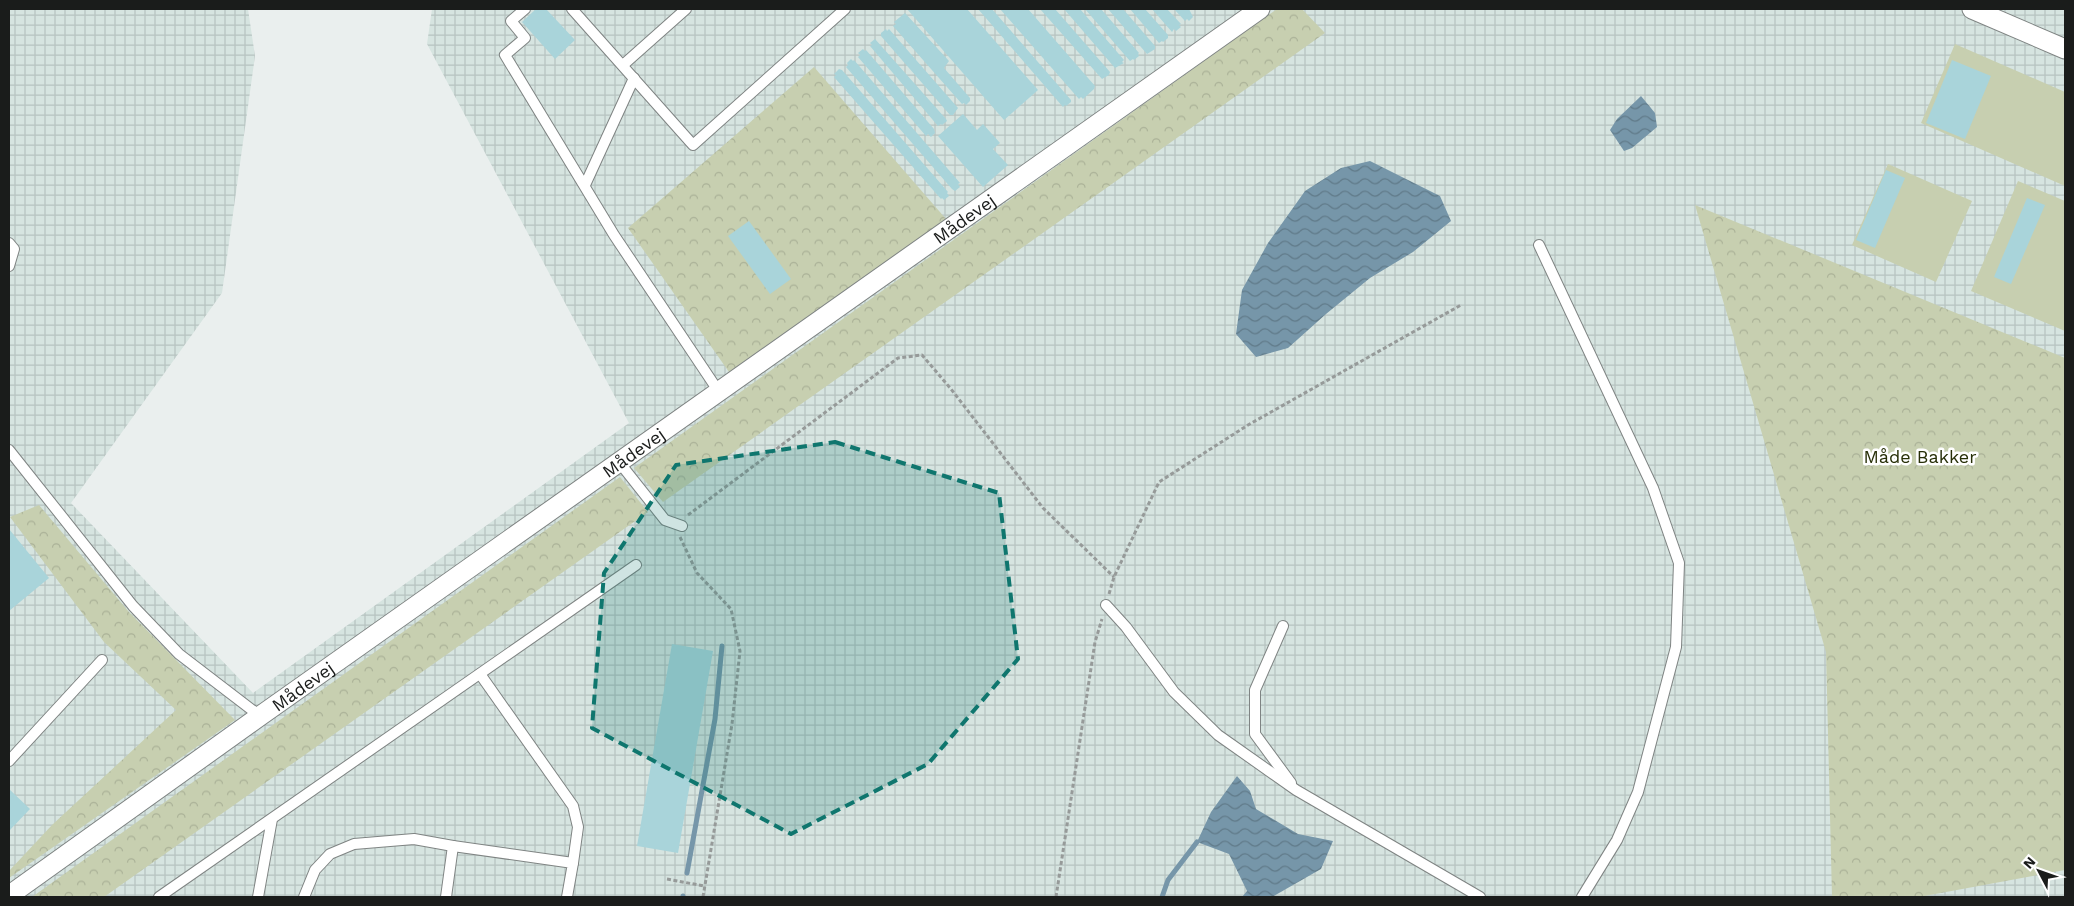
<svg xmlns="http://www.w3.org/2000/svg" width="2074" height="906" font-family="'Work Sans',sans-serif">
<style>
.industrial{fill:url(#industrial-grid)}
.grass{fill:#c7cfb0}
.forest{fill:url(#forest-crowns)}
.water{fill:url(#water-waves)}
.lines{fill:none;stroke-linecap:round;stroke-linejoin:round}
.stream{stroke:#7696a9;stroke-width:5}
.building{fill:#a9d4da}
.lane-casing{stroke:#7f8483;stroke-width:12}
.street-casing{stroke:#7f8483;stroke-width:21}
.path{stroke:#969a99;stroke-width:3;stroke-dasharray:4 2.5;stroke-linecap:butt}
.lane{stroke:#fff;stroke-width:10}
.street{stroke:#fff;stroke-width:19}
.marked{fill:#0f766e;fill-opacity:0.2;stroke:#0f766e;stroke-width:4;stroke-dasharray:10 6;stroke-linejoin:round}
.labels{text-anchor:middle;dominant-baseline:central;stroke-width:5;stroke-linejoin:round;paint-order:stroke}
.street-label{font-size:18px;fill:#1a1c1b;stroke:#fff}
.park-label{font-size:18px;fill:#272f07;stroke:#fff}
</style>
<defs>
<pattern id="industrial-grid" width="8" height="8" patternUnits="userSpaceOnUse" patternTransform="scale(1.25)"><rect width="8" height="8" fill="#d6e4e0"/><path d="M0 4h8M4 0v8" fill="none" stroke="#b7c3c0"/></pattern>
<pattern id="forest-crowns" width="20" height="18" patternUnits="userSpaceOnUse" patternTransform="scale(1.25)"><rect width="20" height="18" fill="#c7cfb0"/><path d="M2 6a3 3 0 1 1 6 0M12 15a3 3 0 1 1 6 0" fill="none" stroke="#aab197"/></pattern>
<pattern id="water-waves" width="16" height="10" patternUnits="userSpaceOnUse" patternTransform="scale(1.25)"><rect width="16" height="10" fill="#7696a9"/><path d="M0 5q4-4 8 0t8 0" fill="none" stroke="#607a89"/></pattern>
</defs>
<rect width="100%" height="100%" fill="#eaefee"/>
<polygon class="industrial" points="9,9 248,9 255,56 222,293 71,503 253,693 629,423 427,44 432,9 2065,9 2065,897 9,897"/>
<g class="grass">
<polygon points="1955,44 2065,92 2065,186 1921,123"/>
<polygon points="1888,164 1972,201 1936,282 1852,245"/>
<polygon points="2018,181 2065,201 2065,331 1971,291"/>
</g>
<g class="forest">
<polygon points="1277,9 1302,9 1325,33 663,502 634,468"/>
<polygon points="814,67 946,219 729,372 628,228"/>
<polygon points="1695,205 2065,358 2065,870 1919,897 1832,897 1826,652"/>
<polygon points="620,477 648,512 104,897 32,897"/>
<polygon points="39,505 129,612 235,720 9,878 9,871 52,825 176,710 104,642 10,517"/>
</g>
<g class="water">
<polygon points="1641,96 1655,113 1657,127 1632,148 1624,151 1610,130 1617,119"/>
<polygon points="1370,161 1440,196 1451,221 1413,252 1370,278 1326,314 1288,348 1256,357 1236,334 1242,290 1268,243 1305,191 1341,168"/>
<polygon points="1237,776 1250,791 1256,809 1298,834 1333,841 1321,869 1272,897 1242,897 1247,891 1229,854 1197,842 1211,812"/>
</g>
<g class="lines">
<g class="stream">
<polyline points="687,873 715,719 722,646"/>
<polyline points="683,897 683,896"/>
<polyline points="1162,897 1168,880 1197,842"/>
</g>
</g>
<g class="building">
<polygon points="536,9 546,9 575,40 555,59 522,22"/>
<polygon points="907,9 967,9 1038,90 1004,120"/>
<polygon points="978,9 992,9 1071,100 1071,102 1066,106 1065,105 1063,107"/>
<polygon points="1000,9 1028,9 1095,86 1094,89 1083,99 1081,97 1079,99"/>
<polygon points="1040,9 1055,9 1110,72 1109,75 1102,79"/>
<polygon points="1064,9 1080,9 1124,60 1122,62 1124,63 1115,68"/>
<polygon points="1085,9 1101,9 1139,53 1138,54 1139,56 1134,60 1133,59 1130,61"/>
<polygon points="1108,9 1123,9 1155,46 1155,49 1147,54"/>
<polygon points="1130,9 1145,9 1168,35 1168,38 1163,42 1162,41 1159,43"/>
<polygon points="1152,9 1167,9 1181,24 1179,25 1181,27 1176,31 1174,29 1172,32"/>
<polygon points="1174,9 1189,9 1193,17 1189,21 1187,19 1185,21"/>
<polygon points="905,13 949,61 944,68 970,98 970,101 966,105 964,103 962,104 893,26 896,24 894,22"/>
<polygon points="886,29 887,31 889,29 958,108 953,115 950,115 881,36 881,33"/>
<polygon points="875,39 946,119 947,121 942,125 941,124 938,126 870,46 872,45 870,43"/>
<polygon points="863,49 865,51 866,50 934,129 935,133 931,137 928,134 926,136 858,57 860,55 858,53"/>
<polygon points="851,59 853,61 854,60 960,183 958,184 960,187 955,191 952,189 846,67 848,65 847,63"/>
<polygon points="1952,60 1991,76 1965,139 1926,123"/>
<polygon points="839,69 842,70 948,192 947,193 949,196 944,200 942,198 941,199 834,77 836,75 834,74"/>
<polygon points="963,114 977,130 983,124 1000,143 993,149 1008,165 983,187 938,136"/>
<polygon points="1886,170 1905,178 1875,248 1856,240"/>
<polygon points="2027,198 2045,205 2011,284 1994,277"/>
<polygon points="749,221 791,279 770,294 728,236"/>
<polygon points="9,529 49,578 9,611"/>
<polygon points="672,644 713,651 678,853 637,846"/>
<polygon points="9,789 30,809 9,831"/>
</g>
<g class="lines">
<defs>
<g id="lane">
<polyline points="525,9 511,21 525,38 505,55 614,235 719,392"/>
<polyline points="572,9 693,145 845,9"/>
<polyline points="623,65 686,9"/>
<polyline points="585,185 634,78"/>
<polyline points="9,243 14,249 9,266"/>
<polyline points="1539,245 1653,488 1679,563 1676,647 1638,792 1617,840 1582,897"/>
<polyline points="9,450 133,606 179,654 260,716"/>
<polyline points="619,462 665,520 682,526"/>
<polyline points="1106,605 1126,627 1174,692 1218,735 1296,790 1480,897"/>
<polyline points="1283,626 1255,690 1255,734 1291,783"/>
<polyline points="480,674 573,806 578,827 573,863"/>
<polyline points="9,761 102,660"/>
<polyline points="159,897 636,565"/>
<polyline points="258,897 272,819"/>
<polyline points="304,897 315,870 330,854 354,844 414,839 453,846"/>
<polyline points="446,897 453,846 573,863 567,897"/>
</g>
<g id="street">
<polyline points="1972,9 2065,49"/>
<path id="s1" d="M10,897L14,892L260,716L1260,9"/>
</g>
</defs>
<use href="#lane" class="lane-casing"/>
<use href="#street" class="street-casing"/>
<g class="path">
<polyline points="688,515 898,358 922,355 951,389 1043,508 1114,577"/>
<polyline points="680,537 697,573 731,609 740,651 732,724 703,897"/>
<polyline points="1109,594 1114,577 1159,482 1248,425 1461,305"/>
<polyline points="667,879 704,886"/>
<polyline points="1056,897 1095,642 1102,619"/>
</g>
<use href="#lane" class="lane"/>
<use href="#street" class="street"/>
</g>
<path class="marked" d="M835,442L999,493L1018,659L928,764L791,834L592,728L604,573L676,465Z"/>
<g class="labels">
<g class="street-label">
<text stroke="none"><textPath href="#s1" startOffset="1171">Mådevej</textPath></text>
<text stroke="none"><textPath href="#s1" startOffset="766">Mådevej</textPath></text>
<text stroke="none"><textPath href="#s1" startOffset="361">Mådevej</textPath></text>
</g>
<g class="park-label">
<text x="1920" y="456">Måde Bakker</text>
</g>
</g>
<rect width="2074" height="906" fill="none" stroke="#1a1c1b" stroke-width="20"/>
<g transform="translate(2039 871) rotate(311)" stroke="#ffffff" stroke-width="4" paint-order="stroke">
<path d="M0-4L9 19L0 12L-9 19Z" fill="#1a1c1b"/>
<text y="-8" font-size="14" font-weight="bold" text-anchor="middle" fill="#1a1c1b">N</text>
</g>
</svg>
